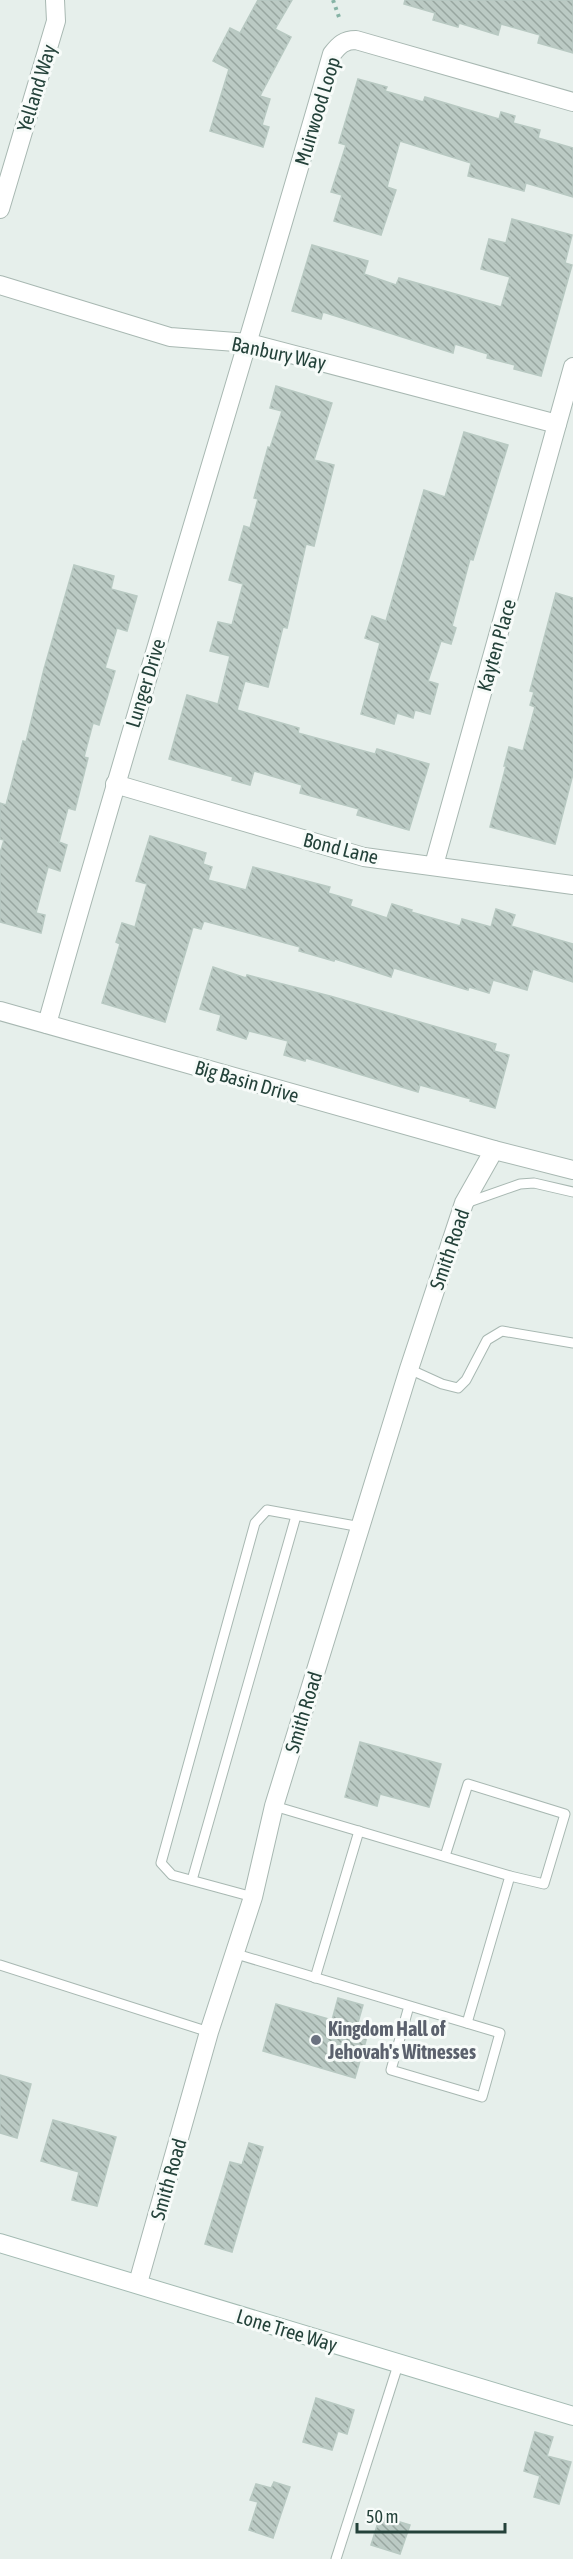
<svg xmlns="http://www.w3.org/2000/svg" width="573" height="2559" font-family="'Asap Condensed',sans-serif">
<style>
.building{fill:url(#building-back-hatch);stroke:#b8c9c2;stroke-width:1.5}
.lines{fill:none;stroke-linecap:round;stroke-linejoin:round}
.lane-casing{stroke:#a8b8b2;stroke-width:11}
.street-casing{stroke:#a8b8b2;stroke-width:20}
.secondary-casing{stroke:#a4bbb3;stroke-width:20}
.path{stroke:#86b3a5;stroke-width:4;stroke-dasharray:3 4.5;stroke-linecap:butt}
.lane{stroke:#fff;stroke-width:9}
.street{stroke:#fff;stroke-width:18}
.secondary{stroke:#fff;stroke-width:18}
.worship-dot{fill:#6b7280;stroke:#f7fbf9;stroke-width:2}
.labels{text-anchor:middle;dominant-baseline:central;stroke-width:6;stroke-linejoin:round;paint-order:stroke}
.street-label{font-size:20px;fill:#24423a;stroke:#f7fbf9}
.worship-label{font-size:20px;font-weight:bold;fill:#5b616d;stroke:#f7fbf9;text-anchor:start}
</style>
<defs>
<pattern id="building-back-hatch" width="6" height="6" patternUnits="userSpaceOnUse" patternTransform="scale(1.5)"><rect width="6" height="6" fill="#bbcac4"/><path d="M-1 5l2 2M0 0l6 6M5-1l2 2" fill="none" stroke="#98a6a0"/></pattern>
</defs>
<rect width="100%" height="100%" fill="#e6efeb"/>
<g class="building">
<polygon points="258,0 292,0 275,29 291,37 260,96 270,99 262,125 269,127 263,147 210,131 229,69 213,61 230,28 240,33"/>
<polygon points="405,0 573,0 573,53 538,43 540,35 501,24 498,35 459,23 458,27 433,20 435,13 404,4"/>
<polygon points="358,79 387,87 385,91 423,102 425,97 499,119 501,112 515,116 513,123 540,130 538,138 573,148 573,197 526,183 524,191 468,176 471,163 400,141 387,187 396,190 381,235 334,221 342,195 331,192 346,145 339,143"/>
<polygon points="512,219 572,235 565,263 572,265 541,376 514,369 515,365 487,358 488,354 455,344 453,353 323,312 321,319 292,311 312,245 368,261 364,274 396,285 399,278 501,307 510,277 481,269 489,239 506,243"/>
<polygon points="276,386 332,403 314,460 334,465 314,546 306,544 287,628 283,627 268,687 245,681 237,710 299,728 298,733 375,754 377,749 429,764 409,830 357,815 359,809 300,793 302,785 254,771 250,785 232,780 233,777 169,759 187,695 218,704 230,656 210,651 218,622 232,625 243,584 229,580 244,526 250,528 258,499 254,498 268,447 270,448 282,411 270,408"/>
<polygon points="464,432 508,445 473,560 470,559 452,626 456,628 451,644 441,641 428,681 438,684 430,714 415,710 413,718 397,713 394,724 361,714 380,643 365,638 372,616 386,621 424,490 445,497"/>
<polygon points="74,565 114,576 111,589 137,596 127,631 117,628 105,668 115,671 99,725 93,723 84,757 88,758 75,810 68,808 59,842 67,845 60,871 48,867 36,913 45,915 41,933 0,922 0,853 4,840 0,839 0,803 6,805 23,741 26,742 44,669"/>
<polygon points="556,593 573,598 573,774 555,844 490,827 506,766 504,766 509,747 523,751 535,707 530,705 534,692 530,691"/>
<polygon points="150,836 206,853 203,864 212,867 208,880 246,890 253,867 330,887 328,893 352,900 350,906 387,918 392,904 412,910 411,912 460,926 462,919 491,927 496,909 515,915 511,926 573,944 573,982 533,969 527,990 493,980 489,993 469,987 468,990 394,968 391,977 335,959 334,961 299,951 300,947 204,921 201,929 193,927 165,1022 102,1003 120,944 116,942 122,923 135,927 147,884 136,881"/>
<polygon points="213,967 246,978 247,975 330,996 496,1044 494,1051 509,1055 495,1108 470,1101 471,1099 420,1085 418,1092 306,1058 305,1061 284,1055 288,1041 249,1031 246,1039 217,1030 221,1015 200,1009"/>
<polygon points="360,1742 441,1764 429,1807 380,1794 377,1806 345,1797"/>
<polygon points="338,1998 363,2005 357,2026 369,2030 355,2078 263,2051 276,2004 332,2020"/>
<polygon points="0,2075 31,2084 17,2138 0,2133"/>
<polygon points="53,2120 116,2137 97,2206 72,2200 79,2172 41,2161"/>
<polygon points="249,2143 263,2147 232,2252 205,2244 230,2162 242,2165"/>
<polygon points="316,2398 354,2410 347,2434 338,2431 332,2450 303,2442"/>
<polygon points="535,2432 553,2437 547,2456 571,2462 559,2504 534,2497 540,2476 524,2471"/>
<polygon points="274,2482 290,2487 273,2538 249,2530 258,2502 250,2500 256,2484 271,2488"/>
<polygon points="380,2516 410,2525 400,2554 371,2545"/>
</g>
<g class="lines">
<defs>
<g id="lane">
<polyline points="466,1203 520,1184 534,1183 573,1192"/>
<polyline points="409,1369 442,1384 458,1388 466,1380 487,1340 502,1331 573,1343"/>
<polyline points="274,1806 510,1876 467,2023"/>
<polyline points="445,1856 468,1784 565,1814 544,1884 510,1876"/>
<polyline points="192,1880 296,1516"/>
<polyline points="253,1897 172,1875 161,1863 255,1523 267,1510 361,1527"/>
<polyline points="233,1953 500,2033 482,2097 391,2070 409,2006"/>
<polyline points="0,1965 209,2032"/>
<polyline points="315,1978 359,1831"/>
<polyline points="336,2559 398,2365"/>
</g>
<g id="street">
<polyline points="0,209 56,21 55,0"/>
<polyline points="0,285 170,337 249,343 557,424"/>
<polyline points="115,784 364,857 573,885"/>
<polyline points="434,865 573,367"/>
<polyline points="0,1011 494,1150 573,1170"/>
<path d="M47,1024C138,700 239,378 332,54C339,45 344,40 356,40L573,102"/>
<polyline points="138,2283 209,2032 253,1897 274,1806 409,1369 464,1203 494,1150"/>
</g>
<polyline id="secondary" points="0,2243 573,2416"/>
</defs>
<use href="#lane" class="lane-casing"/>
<use href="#street" class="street-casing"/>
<use href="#secondary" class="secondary-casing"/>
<polyline class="path" points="333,0 340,20"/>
<use href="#lane" class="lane"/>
<use href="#street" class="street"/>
<use href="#secondary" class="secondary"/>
</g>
<circle class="worship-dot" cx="316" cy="2040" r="6"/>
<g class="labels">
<g class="street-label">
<text transform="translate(36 88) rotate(-73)">Yelland Way</text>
<text transform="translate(317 111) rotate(-73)">Muirwood Loop</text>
<text transform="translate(279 353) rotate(12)">Banbury Way</text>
<text transform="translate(496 645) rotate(-74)">Kayten Place</text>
<text transform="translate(145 683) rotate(-73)">Lunger Drive</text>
<text transform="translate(341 848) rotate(14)">Bond Lane</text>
<text transform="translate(247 1081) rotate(16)">Big Basin Drive</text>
<text transform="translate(449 1249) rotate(-71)">Smith Road</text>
<text transform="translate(303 1712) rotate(-73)">Smith Road</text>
<text transform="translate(168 2179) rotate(-74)">Smith Road</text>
<text transform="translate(287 2330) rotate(17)">Lone Tree Way</text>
</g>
<g class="worship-label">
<text x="328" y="2028">Kingdom Hall of<tspan x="328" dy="23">Jehovah's Witnesses</tspan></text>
</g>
</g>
<path d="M357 2523v9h148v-9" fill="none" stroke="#24423a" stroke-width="3"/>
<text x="366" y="2523" font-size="18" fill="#24423a" stroke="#f7fbf9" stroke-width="4.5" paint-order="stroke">50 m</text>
</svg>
